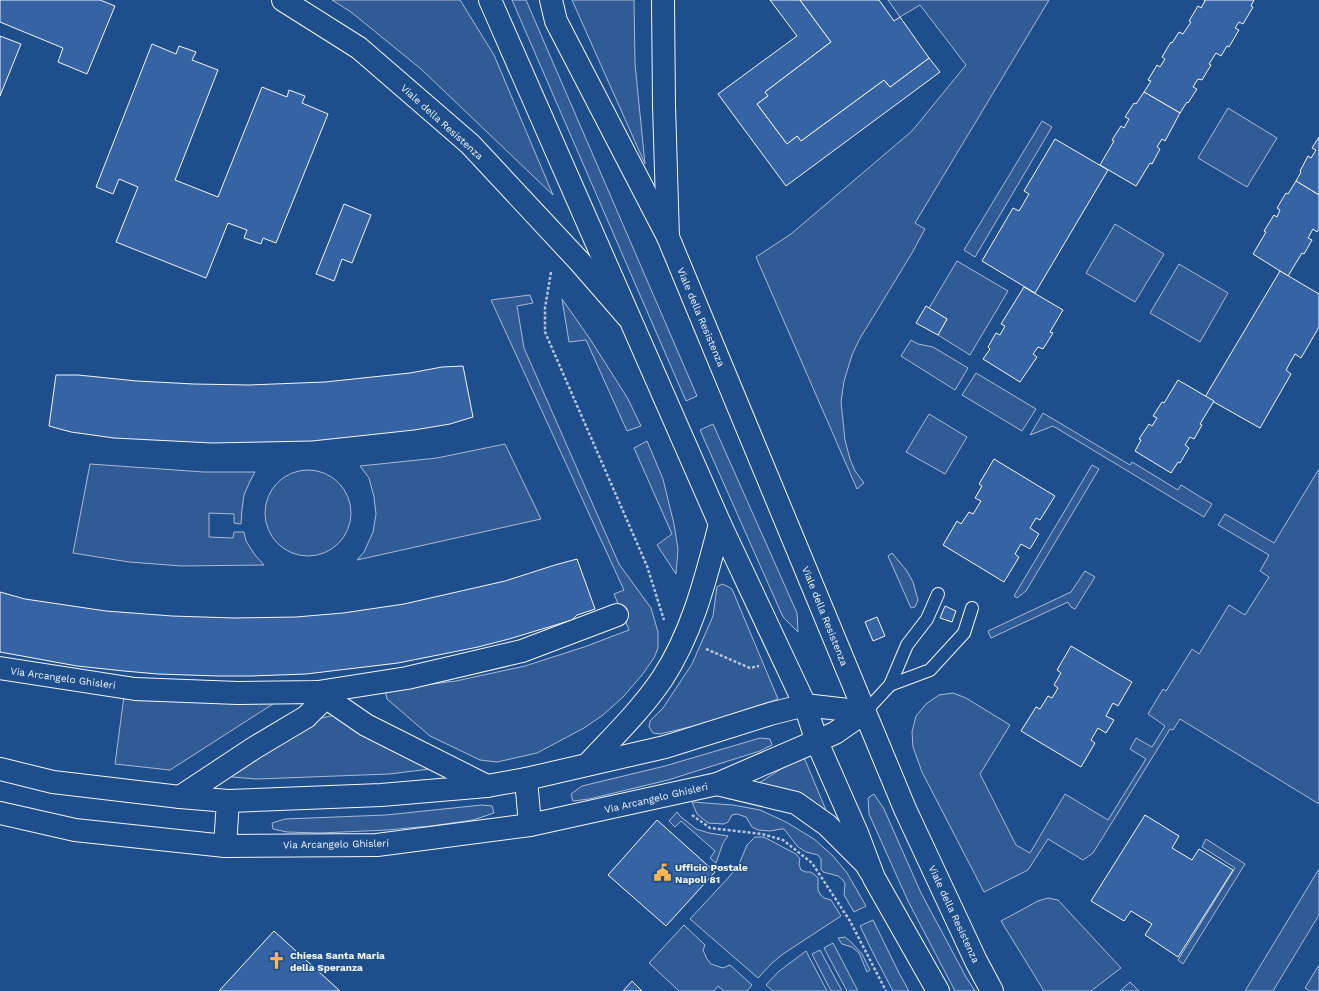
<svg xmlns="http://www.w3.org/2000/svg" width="1319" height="991" font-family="'Work Sans',sans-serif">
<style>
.built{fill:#305b95;stroke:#a8bbd7}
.building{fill:#3563a3;stroke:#f2f6ff}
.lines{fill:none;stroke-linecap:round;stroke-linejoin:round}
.lane-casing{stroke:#f2f6ff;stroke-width:14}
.street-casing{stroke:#f2f6ff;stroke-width:24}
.secondary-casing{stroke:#f2f6ff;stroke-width:24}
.path{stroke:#b3c4dc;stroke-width:2.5;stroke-dasharray:3 2;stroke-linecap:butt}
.lane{stroke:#1f4e8c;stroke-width:12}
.street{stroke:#1f4e8c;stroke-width:22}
.secondary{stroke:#1f4e8c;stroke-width:22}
.labels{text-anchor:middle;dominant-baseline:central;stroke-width:3;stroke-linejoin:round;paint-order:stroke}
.street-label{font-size:10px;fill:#f2f6ff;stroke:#1f4e8c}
.poi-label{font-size:10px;font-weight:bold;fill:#f2f6ff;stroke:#1f4e8c;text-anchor:start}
</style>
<rect width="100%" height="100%" fill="#1f4e8c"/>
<g class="built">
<polygon points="332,0 460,0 494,55 553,195 421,69 351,12"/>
<polygon points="512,0 526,0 697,396 686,401"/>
<polygon points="572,0 634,0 635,64 645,164"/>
<polygon points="888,0 1049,0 915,223 925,229 912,253 859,340 852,355 844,381 841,402 845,440 850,459 855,471 864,483 857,489 756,257 791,234 912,131 966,65 920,5 900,17"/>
<polygon points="1228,108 1277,138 1247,187 1198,158"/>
<polygon points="1042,121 1052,127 975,257 964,250"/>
<polygon points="1115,224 1164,254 1135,302 1086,273"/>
<polygon points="957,261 1008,291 970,355 938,335 947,319 929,308"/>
<polygon points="1179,264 1228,293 1200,342 1150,313"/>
<polygon points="530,295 533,303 517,306 524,348 619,564 651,608 658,632 658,648 654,658 642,675 623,697 603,715 584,728 537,753 497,762 480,760 430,736 387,699 385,690 456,681 525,666 584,647 629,630 614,594 624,590 491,300"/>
<polygon points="562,299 590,339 611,372 628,399 641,426 627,431 586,340 569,342"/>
<polygon points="911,340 918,344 933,347 968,368 955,390 901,356"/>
<polygon points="976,373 1036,409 1022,431 962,395"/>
<polygon points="1043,413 1130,465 1132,462 1178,490 1181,485 1212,504 1204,517 1053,426 1030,435"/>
<polygon points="929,414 967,437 945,474 906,452"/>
<polygon points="713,424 797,613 798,632 783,617 700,430"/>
<polygon points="647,441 663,479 674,524 678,549 676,574 657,545 672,534 634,448"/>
<polygon points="505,444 541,519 357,560 364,552 373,532 376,514 374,497 369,478 360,466 437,458"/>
<polygon points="90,464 204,472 255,472 250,481 244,495 242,509 241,524 234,523 234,514 209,513 209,537 233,538 234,532 244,532 246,541 255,555 264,565 182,566 129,562 73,553"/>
<polygon points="1092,465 1099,469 1026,591 1017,598 1014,596"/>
<polygon points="1319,469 1319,804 1180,719 1173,730 1170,729 1093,853 1083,860 1048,839 1028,870 984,892 922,772 913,747 912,732 916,716 926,704 939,695 953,693 966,698 1010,725 980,774 1016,845 1030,853 1065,794 1108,820 1146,759 1130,749 1136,738 1152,747 1165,726 1148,714 1163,689 1166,691 1192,649 1199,654 1229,605 1245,615 1269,577 1260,571 1269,555 1218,525 1225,514 1274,543"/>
<circle cx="308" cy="513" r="43"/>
<polygon points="892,553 907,571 913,582 918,600 915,607 911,608 888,556"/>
<polygon points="1085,571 1095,577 1075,609 1071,607 1068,602 991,638 988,631 1071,592"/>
<polygon points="722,584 727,586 732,589 778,699 702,724 660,734 653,733 649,727 650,721 663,708 692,664 713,616 717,587"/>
<polygon points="124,696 276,702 170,770 115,764"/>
<polygon points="335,715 430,769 389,774 257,779 232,777 231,772 317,719"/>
<polygon points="760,738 770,739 772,745 760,751 668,780 589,799 573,801 571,794 582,786 665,766"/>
<polygon points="803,755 828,815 797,794 759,783"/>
<polygon points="874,794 884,809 921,893 966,977 975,991 955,991 908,901 869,814 868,798"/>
<polygon points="692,802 733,805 760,810 786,822 814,839 833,856 847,873 866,906 854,912 844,895 845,884 843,880 838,876 823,872 821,869 821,859 818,855 806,852 798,847 784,829 781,829 770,831 758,830 752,827 746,817 737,814 732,815 728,822 724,824 708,823 697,814"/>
<polygon points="482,805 492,806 494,813 473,820 431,826 387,830 320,833 287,832 273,829 272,823 285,819 386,815"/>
<polygon points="677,812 680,816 696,829 709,833 728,836 723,843 716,863 710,858 715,851 681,821 675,827 669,821"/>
<polygon points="755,837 764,837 796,854 800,859 799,864 801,870 806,872 811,872 815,875 818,878 818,890 820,894 824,898 831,900 841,916 783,954 772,963 758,978 690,919 729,877 739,864 747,845"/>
<polygon points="1206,839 1245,864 1183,964 1178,960 1235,868 1202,847"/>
<polygon points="1319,869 1319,915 1273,991 1245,991"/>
<polygon points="1048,898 1058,900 1121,968 1091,991 1044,991 1001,921 1038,901"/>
<polygon points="873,920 899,973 909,991 893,991 873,953 860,926"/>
<polygon points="684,925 705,945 703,950 707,959 711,964 723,968 730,965 752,985 747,991 724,991 718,986 714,991 679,991 649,963"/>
<polygon points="845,937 852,943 862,954 870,970 867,972 859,953 852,947 842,944 838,938"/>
<polygon points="833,943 858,991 847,991 824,948"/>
<polygon points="820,950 842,991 831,991 812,954"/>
<polygon points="806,951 827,991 773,991 766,985 778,972"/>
<polygon points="1319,965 1319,991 1310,991 1305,988"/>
<polygon points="1130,982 1139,991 1120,991"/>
</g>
<g class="building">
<polygon points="0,0 100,0 115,6 87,74 58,62 63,48 0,22"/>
<polygon points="770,0 800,0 831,42 765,92 768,96 757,104 787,144 797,136 801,141 884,80 890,87 929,58 940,72 786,186 718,94 797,36"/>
<polygon points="800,0 879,0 894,21 900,17 929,58 890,87 884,80 801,141 797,136 787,144 757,104 768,96 765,92 831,42"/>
<polygon points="1204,0 1254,0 1251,6 1253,7 1243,24 1239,22 1235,28 1239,30 1229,47 1227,46 1221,56 1216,53 1209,64 1211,65 1202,80 1198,79 1193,87 1197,89 1188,103 1187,102 1180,113 1144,92 1151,81 1148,80 1157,65 1160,67 1165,59 1162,57 1171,42 1172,43 1179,32 1183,34 1191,22 1189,21 1198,6 1201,8 1205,1"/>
<polygon points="0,36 21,44 0,96"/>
<polygon points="152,44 176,54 179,46 196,52 192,60 218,70 175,180 218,197 262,87 287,97 289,90 305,96 302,103 328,114 276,243 263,238 261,244 244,238 247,230 228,223 206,278 116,242 138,187 119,179 113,194 96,187"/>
<polygon points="1144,92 1180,113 1165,141 1162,139 1157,147 1160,149 1152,164 1150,163 1136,186 1100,165 1114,141 1112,140 1121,126 1124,128 1129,119 1125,117 1134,103 1136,104"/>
<polygon points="1319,137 1319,195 1296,181 1301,172 1300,171 1308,156 1311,158 1316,150 1312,148"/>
<polygon points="1055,139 1108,170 1035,293 982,261 1013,208 1019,211 1029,194 1024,191"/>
<polygon points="1296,181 1319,195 1319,229 1317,232 1313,229 1308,238 1312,240 1304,254 1302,253 1288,276 1253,254 1266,232 1264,231 1274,215 1277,217 1280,210 1277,208 1286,193 1288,194"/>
<polygon points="344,204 371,215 352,263 342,259 334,281 316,274"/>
<polygon points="1280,271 1319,294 1319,327 1301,358 1295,354 1286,370 1291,374 1260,428 1205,397"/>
<polygon points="1024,287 1063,310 1050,332 1053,333 1043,349 1038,347 1033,354 1037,357 1020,382 983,359 990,349 988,347 996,333 1000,335 1005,326 1001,324"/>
<polygon points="926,306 947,319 938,335 916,323"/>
<polygon points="463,366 473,417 450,424 414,430 312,441 212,443 114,438 71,432 49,426 56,375 78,375 137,381 194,384 249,385 325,382 410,373 442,367"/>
<polygon points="1178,380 1214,401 1200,424 1202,425 1194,439 1190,437 1185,445 1189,448 1180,463 1178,462 1171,473 1135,451 1141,440 1139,439 1149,424 1152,426 1157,418 1153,416 1162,402 1164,403"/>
<polygon points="994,459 1055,496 1040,520 1036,518 1030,528 1039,534 1030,549 1021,544 1015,554 1019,557 1004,582 943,545 957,521 961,524 969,512 973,514 981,501 975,498 982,486 979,484"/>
<polygon points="577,559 595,609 577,615 572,620 509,639 478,647 398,663 306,674 251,676 218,676 158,674 124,671 77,666 0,652 0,592 25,599 106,611 172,616 234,618 296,617 343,613 404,604 505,581 555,565"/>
<polygon points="945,606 956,611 952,622 940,618"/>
<polygon points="877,617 885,636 873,641 865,622"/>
<polygon points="1071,646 1132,682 1118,706 1113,703 1106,716 1114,720 1106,733 1098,728 1091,740 1095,743 1081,767 1021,731 1036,707 1040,709 1048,696 1052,698 1058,688 1054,685 1061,673 1057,670"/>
<polygon points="1145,815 1179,836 1172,848 1192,860 1199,849 1233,870 1178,957 1145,935 1152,924 1131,911 1124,921 1091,901"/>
<polygon points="657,820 715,872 666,926 608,875"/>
<polygon points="274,931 340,991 219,991"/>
<polygon points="632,981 642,991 623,991"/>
</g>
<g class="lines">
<defs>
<g id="lane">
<polyline points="890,685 930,670 964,633 972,608"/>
<polyline points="865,712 890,685 907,645 927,619 938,594"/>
</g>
<g id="street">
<polyline points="283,0 359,48 470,144 580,262 627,316"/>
<polyline points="663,0 664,105 668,237"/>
<polyline points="0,668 135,689 238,693 318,692 407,678 522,651 617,615"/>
<polyline points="332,690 334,703 366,725 487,786"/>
<path d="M588,764C613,737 641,710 662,679C693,632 706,577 720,524"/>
<polyline points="0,769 53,782 180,797 228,801 381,795 487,786 526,779 665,747 770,714 805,705 865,712"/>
<polyline points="526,779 530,825"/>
<polyline points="717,784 796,803 827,825 866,864 870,871"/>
<polyline points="180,797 254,748 306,717 319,704 318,692"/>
<polyline points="0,813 75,830 225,846 377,845 530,825 717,784 835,733 865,712"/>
<polyline points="225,846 228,801"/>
</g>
<g id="secondary">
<polyline points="490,0 720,524 805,705 817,742 857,833 874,878 938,991"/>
<polyline points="551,0 556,21 668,237 905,809 976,961 992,991"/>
</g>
</defs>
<use href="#lane" class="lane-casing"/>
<use href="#street" class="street-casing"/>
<use href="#secondary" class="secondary-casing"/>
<g class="path">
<polyline points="551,272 545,308 545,332 647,566 664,620"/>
<polyline points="706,649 750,668 759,666"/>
<polyline points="692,815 710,828 762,834 783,840 812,863 850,921 886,991"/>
</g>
<use href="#lane" class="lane"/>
<use href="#street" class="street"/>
<use href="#secondary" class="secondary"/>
</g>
<defs>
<symbol id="civic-bare" viewBox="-9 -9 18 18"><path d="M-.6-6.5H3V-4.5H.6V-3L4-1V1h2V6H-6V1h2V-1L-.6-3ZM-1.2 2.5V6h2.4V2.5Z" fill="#ffb74d" stroke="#1f4e8c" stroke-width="2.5" paint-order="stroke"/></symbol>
<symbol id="church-bare" viewBox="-9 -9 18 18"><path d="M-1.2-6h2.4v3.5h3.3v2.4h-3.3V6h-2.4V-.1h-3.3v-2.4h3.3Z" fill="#ffb74d" stroke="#1f4e8c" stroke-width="2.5" paint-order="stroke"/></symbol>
</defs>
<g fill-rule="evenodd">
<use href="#civic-bare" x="650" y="860" width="25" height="25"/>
<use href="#church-bare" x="264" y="948" width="25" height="25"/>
</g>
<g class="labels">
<g class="street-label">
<text transform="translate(442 122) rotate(42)">Viale della Resistenza</text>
<text transform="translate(701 317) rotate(67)">Viale della Resistenza</text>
<text transform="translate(825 616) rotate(68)">Viale della Resistenza</text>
<text transform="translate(63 678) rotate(8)">Via Arcangelo Ghisleri</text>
<text transform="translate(656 798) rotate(-13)">Via Arcangelo Ghisleri</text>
<text transform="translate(336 844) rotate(-1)">Via Arcangelo Ghisleri</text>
<text transform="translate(954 914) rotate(65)">Viale della Resistenza</text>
</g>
<g class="poi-label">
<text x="675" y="867">Ufficio Postale<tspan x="675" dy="12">Napoli 81</tspan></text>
<text x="290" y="955">Chiesa Santa Maria<tspan x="290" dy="12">della Speranza</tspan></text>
</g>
</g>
</svg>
